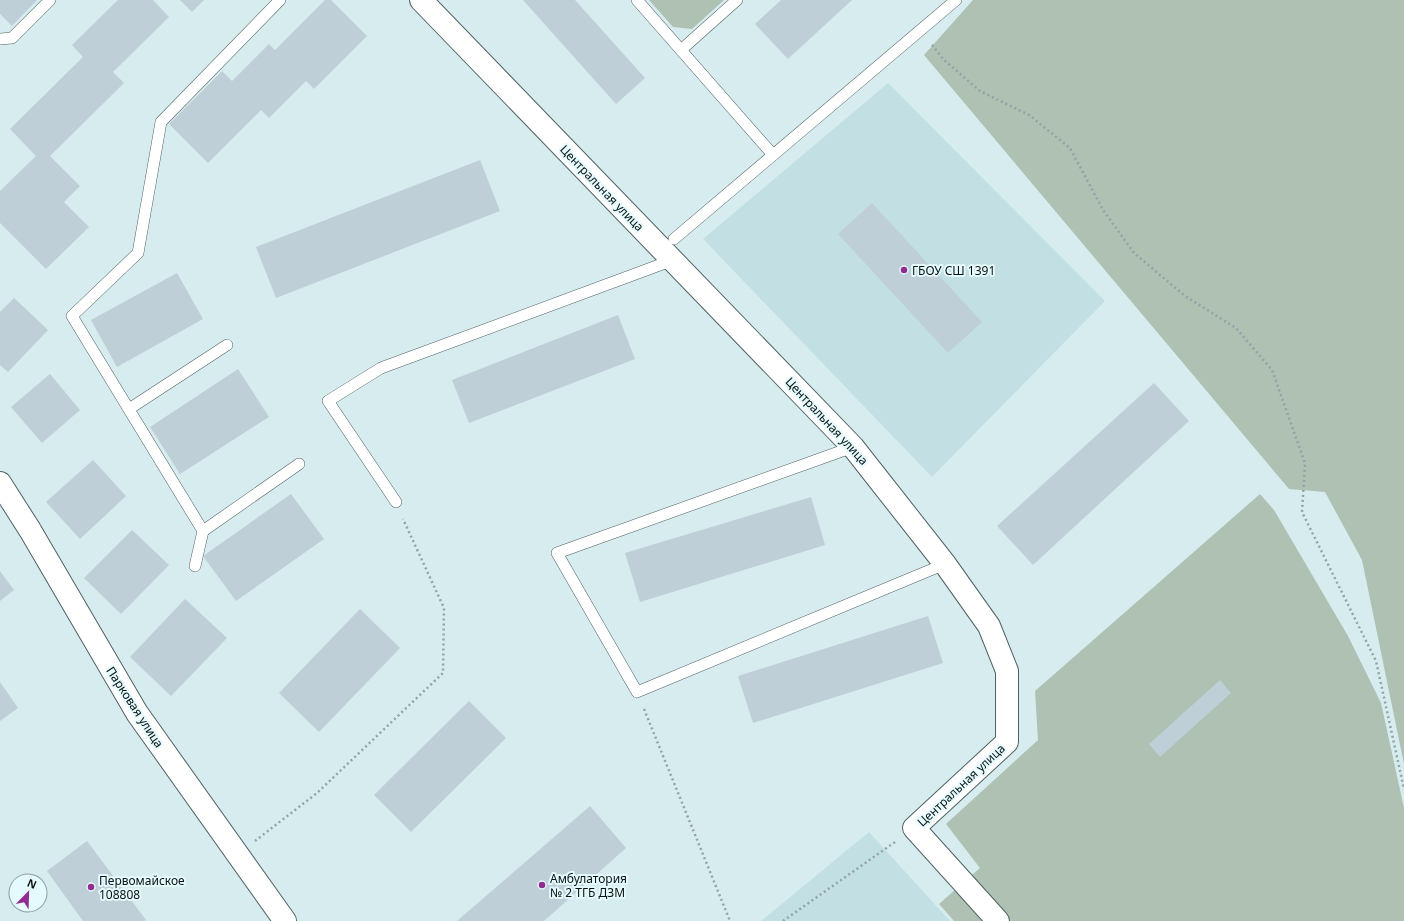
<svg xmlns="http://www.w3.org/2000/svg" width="1404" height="921" font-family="'Noto Sans',sans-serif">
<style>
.built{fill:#c2e0e4}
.green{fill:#aec1b3}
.building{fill:#becfd8}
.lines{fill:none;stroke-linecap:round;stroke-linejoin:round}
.lane-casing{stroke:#4f6163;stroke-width:12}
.street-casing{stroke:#4f6163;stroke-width:24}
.path{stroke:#93a3a5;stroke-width:2.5;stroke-dasharray:2 3;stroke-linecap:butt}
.lane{stroke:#fff;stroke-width:11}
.street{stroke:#fff;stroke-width:22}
.poi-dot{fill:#932c91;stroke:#e4fafc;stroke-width:1.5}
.labels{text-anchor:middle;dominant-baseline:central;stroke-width:4;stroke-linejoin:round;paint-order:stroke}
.street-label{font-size:12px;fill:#0b1213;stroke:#e4fafc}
.poi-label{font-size:12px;fill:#0b1213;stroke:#e4fafc;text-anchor:start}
</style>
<rect width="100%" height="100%" fill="#d7ecee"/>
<g class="built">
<polygon points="888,83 1105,301 932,477 703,239"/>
<polygon points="869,832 950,921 761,921"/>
</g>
<g class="green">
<polygon points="649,0 724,0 692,29 673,27"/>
<polygon points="973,0 1404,0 1404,764 1362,560 1325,492 1289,489 924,55"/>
<polygon points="1260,494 1274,510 1348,636 1381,703 1404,808 1404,921 954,921 939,904 980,868 946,824 1038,740 1035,691"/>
</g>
<g class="building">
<polygon points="0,0 37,0 12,26 0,14"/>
<polygon points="118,0 153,0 169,17 113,72 124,83 50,156 80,186 64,202 89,227 46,269 0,223 0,191 36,156 10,129 83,57 72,45"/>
<polygon points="180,0 204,0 192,12"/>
<polygon points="325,0 331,0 367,36 314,89 306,81 269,118 261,110 208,163 169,124 222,71 232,81 269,44 275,50"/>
<polygon points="523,0 575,0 645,78 616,104"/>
<polygon points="781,0 852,0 788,59 755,24"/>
<polygon points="480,160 500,211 276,298 256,247"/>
<polygon points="872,203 982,322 948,353 838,234"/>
<polygon points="177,273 203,319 117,367 91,320"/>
<polygon points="14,298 48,330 8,372 0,365 0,312"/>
<polygon points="618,315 635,359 469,423 452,380"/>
<polygon points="238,369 269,417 180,474 150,427"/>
<polygon points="50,374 80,410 42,443 11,407"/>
<polygon points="1154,383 1189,421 1033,565 997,526"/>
<polygon points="93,460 126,496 80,539 46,502"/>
<polygon points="291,494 324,539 236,601 203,556"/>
<polygon points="811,497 825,545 640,602 625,553"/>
<polygon points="132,530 169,565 121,614 84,578"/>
<polygon points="0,571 14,590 0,601"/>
<polygon points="185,599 227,638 171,696 130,657"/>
<polygon points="360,609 400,648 319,732 279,693"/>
<polygon points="928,616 943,663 753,723 738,676"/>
<polygon points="1220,680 1231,693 1160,757 1149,744"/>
<polygon points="0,682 18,708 0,721"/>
<polygon points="469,701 506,738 411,832 374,795"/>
<polygon points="590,806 626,848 544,921 457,921"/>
<polygon points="87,841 146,920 144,921 83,921 47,871"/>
</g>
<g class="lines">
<defs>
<g id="lane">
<polyline points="637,0 773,155"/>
<polyline points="0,39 12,38 50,0"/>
<polyline points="681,50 737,0"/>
<polyline points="674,239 956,0"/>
<polyline points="129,409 227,345"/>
<polyline points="853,447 557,553 637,692 945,564"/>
<polyline points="396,502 328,401 381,368 673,260"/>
<polyline points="203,531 299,464"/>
<polyline points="195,566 203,531 72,316 138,253 161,122 280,0"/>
</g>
<g id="street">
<polyline points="421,0 853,447 945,564 989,626 1007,671 1007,742 914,828 998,921"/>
<polyline points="0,483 30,530 137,713 285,921"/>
</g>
</defs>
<use href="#lane" class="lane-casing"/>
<use href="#street" class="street-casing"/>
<g class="path">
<polyline points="932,45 944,60 980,91 1029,115 1070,148 1103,210 1134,253 1185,296 1236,328 1272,370 1305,463 1302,512 1376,661 1404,789"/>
<polyline points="644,709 730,921"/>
<polyline points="255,841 317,793 443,673 444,608 403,519"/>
<polyline points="783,921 895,842"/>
</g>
<use href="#lane" class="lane"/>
<use href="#street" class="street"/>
</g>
<g class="poi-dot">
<circle cx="904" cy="270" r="4"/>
<circle cx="542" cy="885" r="4"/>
<circle cx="91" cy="887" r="4"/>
</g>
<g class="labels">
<g class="street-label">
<text transform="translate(602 188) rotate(46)">Центральная улица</text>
<text transform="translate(827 421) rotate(47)">Центральная улица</text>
<text transform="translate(135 707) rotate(57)">Парковая улица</text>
<text transform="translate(961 785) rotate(-43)">Центральная улица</text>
</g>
<g class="poi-label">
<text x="912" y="270">ГБОУ СШ 1391</text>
<text x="550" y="878">Амбулатория<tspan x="550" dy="14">№ 2 ТГБ ДЗМ</tspan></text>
<text x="99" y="880">Первомайское<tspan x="99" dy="14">108808</tspan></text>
</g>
</g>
<g transform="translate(28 893) rotate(23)"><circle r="19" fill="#e4fafc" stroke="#8d9d9f"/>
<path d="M0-3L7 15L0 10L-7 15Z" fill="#932c91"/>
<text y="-6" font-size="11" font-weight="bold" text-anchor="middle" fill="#0b1213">N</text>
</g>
</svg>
